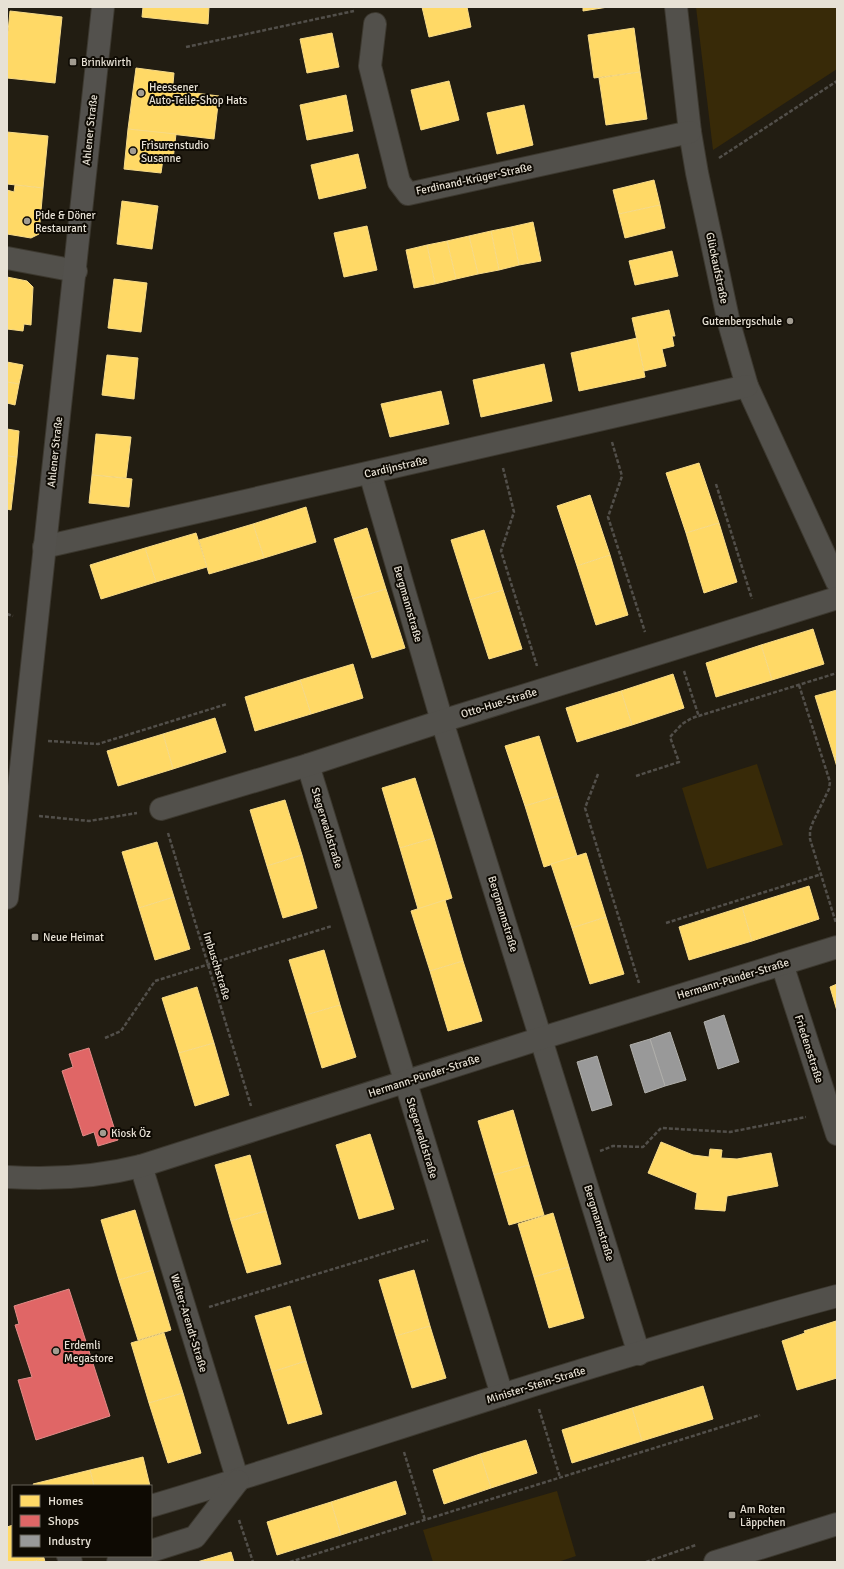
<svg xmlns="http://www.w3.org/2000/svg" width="844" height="1569" font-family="Signika,sans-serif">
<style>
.green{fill:#382a08}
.homes{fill:#ffd966;stroke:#f8db87}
.shops{fill:#e06666;stroke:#e28b87}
.industry{fill:#999;stroke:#b0afab}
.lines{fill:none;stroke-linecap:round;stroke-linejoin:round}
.street-casing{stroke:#3c382f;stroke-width:24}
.secondary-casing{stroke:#3c382f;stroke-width:24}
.path{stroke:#524f4a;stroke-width:2.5;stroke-dasharray:4 2;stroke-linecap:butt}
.street{stroke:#52504b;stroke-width:22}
.secondary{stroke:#53514d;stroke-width:22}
.poi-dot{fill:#a29c91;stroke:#0e0a03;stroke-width:1.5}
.labels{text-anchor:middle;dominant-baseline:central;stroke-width:4;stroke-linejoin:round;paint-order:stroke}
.poi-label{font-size:11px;fill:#e7e1d5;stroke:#0e0a03;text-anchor:start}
.street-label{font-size:11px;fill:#e7e1d5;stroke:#0e0a03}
</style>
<rect width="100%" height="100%" fill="#221d12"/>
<g class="green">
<polygon points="696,7 837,7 837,69 713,150"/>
<polygon points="757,764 783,845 707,869 682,788"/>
<polygon points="557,1491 576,1556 558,1562 433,1562 423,1530"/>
</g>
<g class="homes">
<polygon points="143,7 209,7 208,24 142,17"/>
<polygon points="422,7 467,7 471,27 429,37"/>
<polygon points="583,7 608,7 583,11"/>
<polygon points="10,11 62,17 55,83 7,78 7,42"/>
<polygon points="634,28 640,72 594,78 588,35"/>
<polygon points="332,33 339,67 307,73 300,39"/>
<polygon points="136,68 174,73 173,84 180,85 179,91 219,96 214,139 128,129"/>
<polygon points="640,72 647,119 606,125 599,78"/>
<polygon points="449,81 459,120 421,130 411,90"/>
<polygon points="346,95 353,131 307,140 300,105"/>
<polygon points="524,105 533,145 497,154 487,113"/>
<polygon points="128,129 176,134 173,160 163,159 161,173 124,169"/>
<polygon points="7,132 48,136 43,188 7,184"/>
<polygon points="358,154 366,188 319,199 311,165"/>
<polygon points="654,180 660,205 619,214 613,190"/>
<polygon points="15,185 43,188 39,234 31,238 7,234 7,190 14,192"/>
<polygon points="122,201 158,206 152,249 117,244"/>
<polygon points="660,205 665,228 625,238 619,214"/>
<polygon points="533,222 541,261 519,265 511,227"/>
<polygon points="367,226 377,270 344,277 334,233"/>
<polygon points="511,227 519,265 499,270 491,231"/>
<polygon points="491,231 499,270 478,274 469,236"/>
<polygon points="469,236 478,274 456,279 447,241"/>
<polygon points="447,241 456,279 435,284 427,245"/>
<polygon points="427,245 435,284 414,288 406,250"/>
<polygon points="672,251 678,276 635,285 629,261"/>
<polygon points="7,277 27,281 33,287 31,325 24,324 23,331 7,329"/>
<polygon points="114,279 147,283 141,332 108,328"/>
<polygon points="669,310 675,336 672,336 674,346 662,349 666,366 644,371 632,318"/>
<polygon points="637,338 645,377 579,391 571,353"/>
<polygon points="107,355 138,358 134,399 102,395"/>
<polygon points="7,362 23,365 19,384 7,382"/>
<polygon points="544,364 552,401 481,417 473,380"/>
<polygon points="7,382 19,384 15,405 7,403"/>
<polygon points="441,391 449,424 390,437 381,404"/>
<polygon points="7,429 19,431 17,457 7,456"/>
<polygon points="96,434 131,437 126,478 92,475"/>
<polygon points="7,456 17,457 14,484 7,483"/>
<polygon points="699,463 719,523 686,533 666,473"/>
<polygon points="92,475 132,479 129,507 89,503"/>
<polygon points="7,483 14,484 11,510 7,509"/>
<polygon points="590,495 610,555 577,566 557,506"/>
<polygon points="306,507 316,542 264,558 253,524"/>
<polygon points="719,523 737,582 704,593 686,533"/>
<polygon points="253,524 264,558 209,574 199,540"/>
<polygon points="367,528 386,589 353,599 334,539"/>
<polygon points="484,530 503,590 470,600 451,540"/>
<polygon points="196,533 207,567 156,582 145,548"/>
<polygon points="145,548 156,582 101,599 90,565"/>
<polygon points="610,555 628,615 596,625 577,566"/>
<polygon points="386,589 405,648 372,658 353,599"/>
<polygon points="503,590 522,649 489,659 470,600"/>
<polygon points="813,629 824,664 772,680 761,645"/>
<polygon points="761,645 772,680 716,697 706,663"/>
<polygon points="353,664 363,698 311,714 300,680"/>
<polygon points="673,674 684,708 632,725 621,691"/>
<polygon points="300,680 311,714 255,731 245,697"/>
<polygon points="837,690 837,756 834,757 815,696"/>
<polygon points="621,691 632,725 577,742 566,708"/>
<polygon points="215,718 226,752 173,769 163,734"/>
<polygon points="163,734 173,769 118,786 107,751"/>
<polygon points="539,736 558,796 525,806 505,746"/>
<polygon points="837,756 837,767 834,757"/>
<polygon points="415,778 434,838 400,848 382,788"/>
<polygon points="558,796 577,856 544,867 525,806"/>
<polygon points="285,800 302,855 267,866 250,810"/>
<polygon points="434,838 452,898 418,909 400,848"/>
<polygon points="157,842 174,897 139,908 122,852"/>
<polygon points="586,853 606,917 572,928 551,864"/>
<polygon points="302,855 317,908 283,918 267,866"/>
<polygon points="809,886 819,919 752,941 742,907"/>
<polygon points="174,897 190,949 155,960 139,908"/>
<polygon points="445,900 463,961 430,971 411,911"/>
<polygon points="742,907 752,941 689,960 679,927"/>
<polygon points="606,917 624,974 590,984 572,928"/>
<polygon points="324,950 340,1005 306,1015 289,960"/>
<polygon points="463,961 482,1021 448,1031 430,971"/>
<polygon points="837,984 837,1011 830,987"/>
<polygon points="197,987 214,1043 179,1053 162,998"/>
<polygon points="340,1005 356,1057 322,1068 306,1015"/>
<polygon points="214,1043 229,1095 195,1106 179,1053"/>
<polygon points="513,1110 529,1165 494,1175 478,1121"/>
<polygon points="370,1134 394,1209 359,1219 336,1145"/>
<polygon points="661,1142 693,1155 709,1157 710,1149 722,1150 721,1158 737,1159 771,1153 778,1186 727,1196 725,1211 695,1209 697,1193 648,1173"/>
<polygon points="250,1155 266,1211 231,1221 215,1165"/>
<polygon points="529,1165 544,1215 509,1225 494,1175"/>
<polygon points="135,1210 153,1270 119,1280 101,1220"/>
<polygon points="266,1211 281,1264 247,1273 231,1221"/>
<polygon points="553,1213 569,1267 534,1277 518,1224"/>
<polygon points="569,1267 584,1318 549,1328 534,1277"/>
<polygon points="153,1270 171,1330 138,1340 119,1280"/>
<polygon points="414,1270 430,1326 396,1336 379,1280"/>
<polygon points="290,1306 306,1361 272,1372 255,1316"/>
<polygon points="836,1321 837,1378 797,1390 782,1341 805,1333 804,1331"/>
<polygon points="430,1326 446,1378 412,1388 396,1336"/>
<polygon points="164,1333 183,1393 149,1403 131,1343"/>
<polygon points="306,1361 322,1414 288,1424 272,1372"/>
<polygon points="703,1386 713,1419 642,1441 632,1408"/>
<polygon points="183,1393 201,1453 168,1463 149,1403"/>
<polygon points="632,1408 642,1441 572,1463 562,1430"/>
<polygon points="526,1440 537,1473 491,1488 480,1454"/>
<polygon points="480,1454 491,1488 444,1504 433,1470"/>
<polygon points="143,1457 150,1486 94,1486 90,1470"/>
<polygon points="90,1470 94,1486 34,1486 33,1484"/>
<polygon points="396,1481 406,1514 341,1535 331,1502"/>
<polygon points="331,1502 341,1535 277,1555 267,1522"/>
<polygon points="13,1525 13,1556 43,1556 44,1558 32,1562 7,1562 7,1527"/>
<polygon points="231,1552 234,1562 197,1562"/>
<polygon points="44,1558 45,1562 32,1562"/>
</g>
<g class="shops">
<polygon points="89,1048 118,1140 98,1146 94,1132 83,1136 62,1071 73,1067 69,1054"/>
<polygon points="69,1289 110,1416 36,1440 18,1380 32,1377 15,1325 19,1324 14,1306"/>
</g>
<g class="industry">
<polygon points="724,1015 739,1062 718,1069 704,1022"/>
<polygon points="670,1032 686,1080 665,1086 650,1039"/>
<polygon points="650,1039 665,1086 645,1093 630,1045"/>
<polygon points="597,1056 612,1105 592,1111 577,1062"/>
</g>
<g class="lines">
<defs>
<g id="street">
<polyline points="676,7 690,132 697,173 729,323 747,386 837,582"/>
<polyline points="375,24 370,66 399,182 408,194 690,132"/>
<polyline points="7,258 76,271"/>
<polyline points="370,473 442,721 639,1354"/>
<polyline points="44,547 747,386"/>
<polyline points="308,765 502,1395"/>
<polyline points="161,809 308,765 442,721 837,598"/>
<polyline points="782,964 837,1134"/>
<polyline points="141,1166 238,1481"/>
<path d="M7,1177C52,1180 97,1177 141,1166L542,1038L837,947"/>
<path d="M151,1506C269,1471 385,1432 502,1395C613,1360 725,1326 837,1296"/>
<polyline points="151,1551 195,1537 238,1481"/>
<polyline points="68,1556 71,1562"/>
<polyline points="118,1562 136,1556"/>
</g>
<g id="secondary">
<polyline points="7,898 103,7"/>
<polyline points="715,1562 837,1524"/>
</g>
</defs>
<use href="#street" class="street-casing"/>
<use href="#secondary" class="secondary-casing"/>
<g class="path">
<polyline points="186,47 354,11"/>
<polyline points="719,158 837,81"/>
<polyline points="612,442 622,476 608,517 645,632"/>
<polyline points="503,468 514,512 501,551 537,666"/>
<polyline points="716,484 752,599"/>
<polyline points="7,614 13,616"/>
<polyline points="684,671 699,717"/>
<polyline points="799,685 830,782 829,789 813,822 810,830 810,839 836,923"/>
<polyline points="48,741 98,744 227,704"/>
<polyline points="598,774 585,808 639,983"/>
<polyline points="636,776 679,762 670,737 682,724 692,718 837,673"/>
<polyline points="39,816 89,821 137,813"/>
<polyline points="168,833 251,1106"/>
<polyline points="666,923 822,874"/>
<polyline points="105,1038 121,1031 155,981 332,926"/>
<polyline points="600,1151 613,1146 643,1147 661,1128 730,1132 806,1117"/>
<polyline points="209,1307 428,1240"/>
<polyline points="539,1409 560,1477"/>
<polyline points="404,1452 425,1520"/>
<polyline points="239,1520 253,1562"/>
<polyline points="290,1562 760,1415"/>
<polyline points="646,1562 696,1545"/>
</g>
<use href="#street" class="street"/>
<use href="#secondary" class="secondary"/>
</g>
<g class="poi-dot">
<rect x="69" y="58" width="8" height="8" rx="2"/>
<circle cx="141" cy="93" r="4"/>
<circle cx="133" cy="151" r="4"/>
<circle cx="27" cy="221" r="4"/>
<circle cx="790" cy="321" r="4"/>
<rect x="31" y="933" width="8" height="8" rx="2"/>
<circle cx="103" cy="1133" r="4"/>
<circle cx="56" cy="1351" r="4"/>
<rect x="728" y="1511" width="8" height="8" rx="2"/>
</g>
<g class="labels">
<g class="poi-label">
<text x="81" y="62">Brinkwirth</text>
<text x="149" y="87">Heessener<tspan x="149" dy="13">Auto-Teile-Shop Hats</tspan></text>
<text x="141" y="145">Frisurenstudio<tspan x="141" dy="13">Susanne</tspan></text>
<text x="35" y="215">Pide &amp; Döner<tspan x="35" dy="13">Restaurant</tspan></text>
<text x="782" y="321" text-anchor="end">Gutenbergschule</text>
<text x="43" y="937">Neue Heimat</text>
<text x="111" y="1133">Kiosk Öz</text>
<text x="64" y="1345">Erdemli<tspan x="64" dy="13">Megastore</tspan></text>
<text x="740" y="1509">Am Roten<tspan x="740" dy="13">Läppchen</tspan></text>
</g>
<g class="street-label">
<text transform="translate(90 130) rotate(-84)">Ahlener Straße</text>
<text transform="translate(474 179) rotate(-12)">Ferdinand-Krüger-Straße</text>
<text transform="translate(717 268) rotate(78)">Glückaufstraße</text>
<text transform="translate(55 452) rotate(-84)">Ahlener Straße</text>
<text transform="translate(396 467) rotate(-13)">Cardijnstraße</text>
<text transform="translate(408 604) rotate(74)">Bergmannstraße</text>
<text transform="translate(499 703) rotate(-17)">Otto-Hue-Straße</text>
<text transform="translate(327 828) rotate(73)">Stegerwaldstraße</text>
<text transform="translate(503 914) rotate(73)">Bergmannstraße</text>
<text transform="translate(217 966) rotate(73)">Imbuschstraße</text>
<text transform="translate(733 979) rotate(-17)">Hermann-Pünder-Straße</text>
<text transform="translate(809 1049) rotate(72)">Friedensstraße</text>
<text transform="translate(424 1076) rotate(-18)">Hermann-Pünder-Straße</text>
<text transform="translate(422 1138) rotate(73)">Stegerwaldstraße</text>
<text transform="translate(599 1223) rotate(73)">Bergmannstraße</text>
<text transform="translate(189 1323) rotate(73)">Walter-Arendt-Straße</text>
<text transform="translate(536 1385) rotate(-17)">Minister-Stein-Straße</text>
</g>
</g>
<rect width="844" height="1569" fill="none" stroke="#e7e1d5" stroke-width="16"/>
<rect x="12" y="1485" width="140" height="72" fill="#0e0a03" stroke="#656057"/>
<rect x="20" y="1495" width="20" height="12" fill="#ffd966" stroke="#656057"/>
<text x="48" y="1505" font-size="12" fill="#e7e1d5">Homes</text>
<rect x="20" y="1515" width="20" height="12" fill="#e06666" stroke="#656057"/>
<text x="48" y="1525" font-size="12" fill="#e7e1d5">Shops</text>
<rect x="20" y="1535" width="20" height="12" fill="#999999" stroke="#656057"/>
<text x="48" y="1545" font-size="12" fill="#e7e1d5">Industry</text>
</svg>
